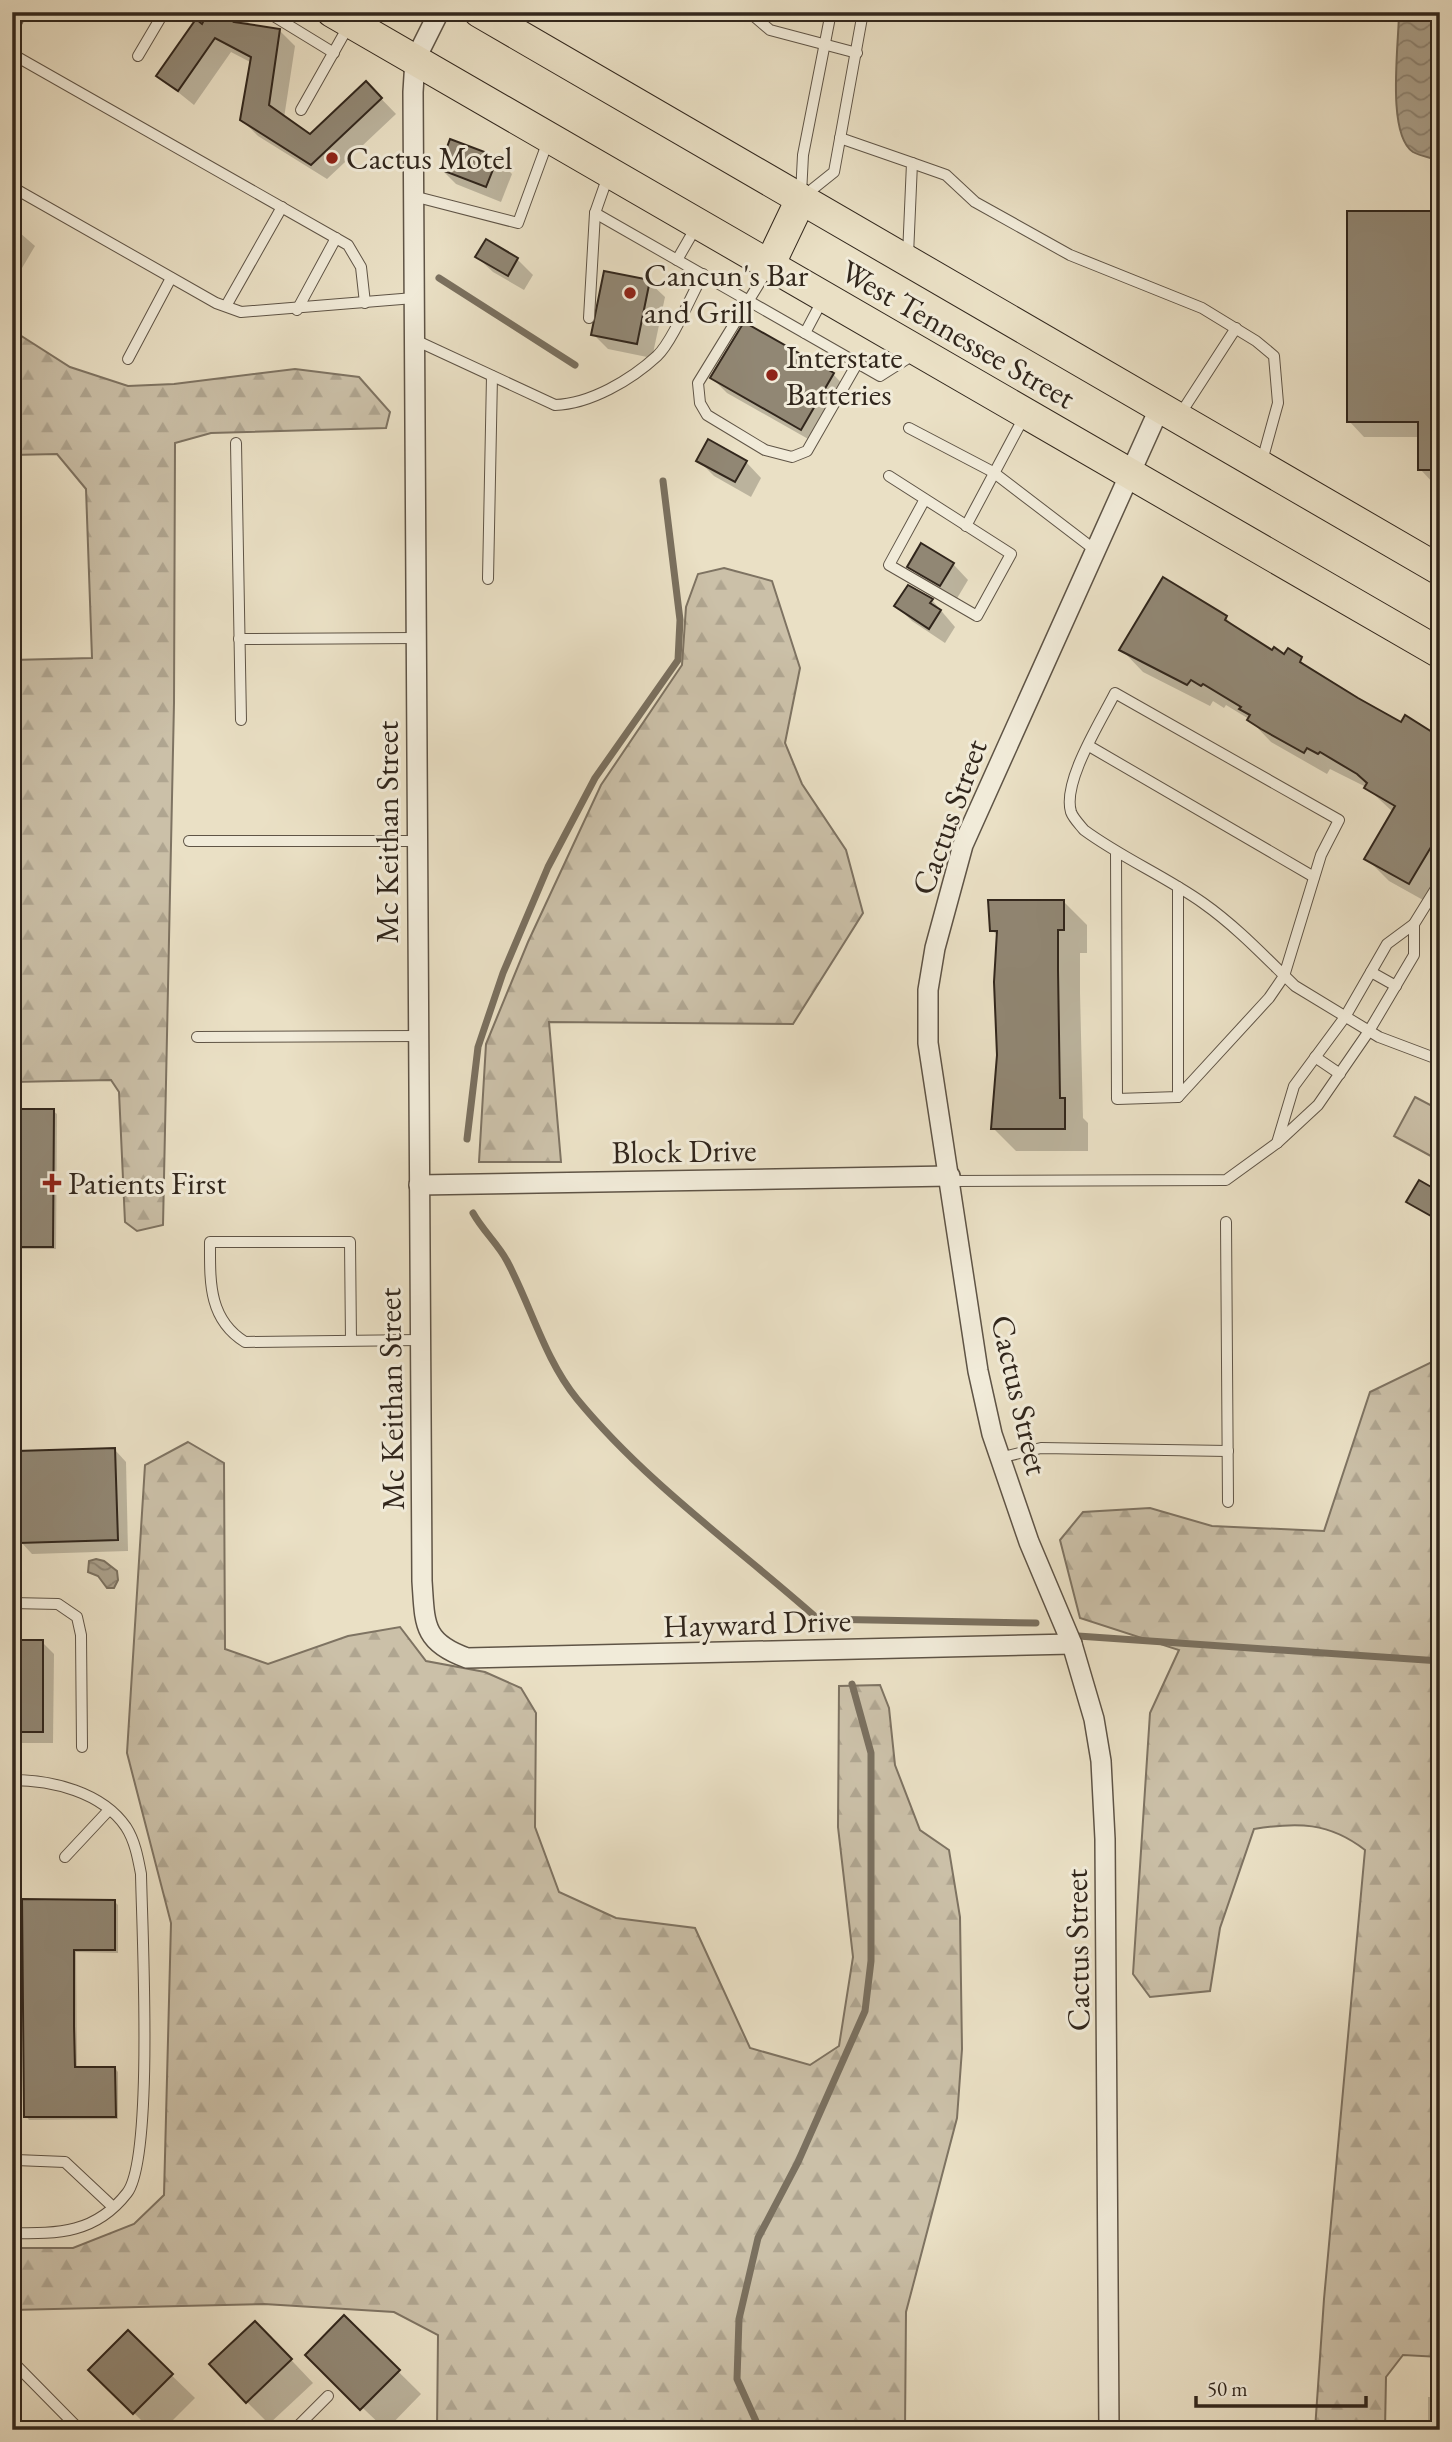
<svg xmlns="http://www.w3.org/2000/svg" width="1452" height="2442" font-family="'EB Garamond',serif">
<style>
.green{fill:#cbc0a8;stroke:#7e7362;stroke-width:2}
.forest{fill:url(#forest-firs);stroke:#7e7362;stroke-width:2}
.water{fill:url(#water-waves);stroke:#7a705f;stroke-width:2}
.shadow{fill:#0003}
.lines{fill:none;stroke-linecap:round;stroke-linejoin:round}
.stream{stroke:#7a705f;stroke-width:7}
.building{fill:#918774;stroke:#31261c;stroke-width:2}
.service-casing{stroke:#5f5446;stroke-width:12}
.minor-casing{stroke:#5f5446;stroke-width:22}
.primary-casing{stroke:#31261c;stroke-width:32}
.service{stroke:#f1ebd9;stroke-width:10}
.minor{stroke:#f1ebd9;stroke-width:19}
.primary{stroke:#eae0c5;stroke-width:30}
.poi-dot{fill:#8f2418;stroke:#f1ebd9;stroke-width:2.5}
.labels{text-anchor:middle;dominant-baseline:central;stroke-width:6;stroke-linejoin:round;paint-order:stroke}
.poi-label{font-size:32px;fill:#31261c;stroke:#f1ebd9;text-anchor:start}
.street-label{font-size:32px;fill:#31261c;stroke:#f1ebd9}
</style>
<defs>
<pattern id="forest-firs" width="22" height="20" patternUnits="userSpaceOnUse" patternTransform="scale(1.75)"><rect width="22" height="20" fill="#cbc0a8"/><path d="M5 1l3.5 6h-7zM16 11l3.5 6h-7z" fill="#afa590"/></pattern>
<pattern id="water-waves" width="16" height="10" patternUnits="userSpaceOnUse" patternTransform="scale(1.75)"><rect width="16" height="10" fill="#aba18c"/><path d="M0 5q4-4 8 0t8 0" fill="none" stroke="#8c8372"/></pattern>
</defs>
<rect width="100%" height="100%" fill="#eae0c5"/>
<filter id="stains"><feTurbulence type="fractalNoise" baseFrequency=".00286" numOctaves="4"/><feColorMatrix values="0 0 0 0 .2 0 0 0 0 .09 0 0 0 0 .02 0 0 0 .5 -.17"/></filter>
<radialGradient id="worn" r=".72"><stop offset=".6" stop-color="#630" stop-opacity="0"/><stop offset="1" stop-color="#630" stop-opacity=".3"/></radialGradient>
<polygon class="green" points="1415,1097 1440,1110 1440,1161 1394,1136"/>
<g class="forest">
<polygon points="12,330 70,367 128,386 174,384 295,369 359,377 390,412 386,428 211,433 175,443 174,703 163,1225 137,1231 125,1222 119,1092 111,1080 12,1082 12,660 92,658 86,489 57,454 12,455"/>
<polygon points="724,568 772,581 800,668 785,743 802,784 846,850 863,913 793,1024 549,1022 561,1162 479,1162 486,1044 528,942 601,785 682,665 686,607 698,574"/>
<path d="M1440,1358V2357L1403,2355L1386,2377L1385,2430H1315L1324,2299L1365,1850C1329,1822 1297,1822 1254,1829L1220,1928L1210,1991L1150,1997L1133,1974L1150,1713L1179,1650L1080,1618L1060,1540L1083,1512L1150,1508L1212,1526L1324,1531L1370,1392Z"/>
<polygon points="188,1442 224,1463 225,1649 268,1664 348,1636 400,1627 426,1661 485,1672 521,1688 536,1713 535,1827 559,1892 616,1918 695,1928 750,2048 810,2065 839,2046 853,1957 838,1827 839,1686 880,1685 889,1708 895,1765 920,1830 949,1850 960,1917 962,2049 957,2118 906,2312 905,2430 437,2430 438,2335 394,2312 264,2304 12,2310 12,2248 73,2248 134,2224 164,2195 171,1923 127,1753 145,1465"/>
</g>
<g class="water">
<path d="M1399,12H1440V161C1432,158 1420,156 1413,152C1386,134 1399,43 1399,12Z"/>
<polygon points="96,1559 104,1561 117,1571 118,1580 114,1588 107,1588 98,1576 88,1572 89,1561"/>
</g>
<g class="shadow">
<polygon points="239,13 252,26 279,30 295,46 284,118 311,136 366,83 396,114 327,179 258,136 242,120 252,63 231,52 194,105 158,76 202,26"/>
<polygon points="497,159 512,174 501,202 456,184 441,169"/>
<polygon points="1440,213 1440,485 1435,485 1420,469 1420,437 1364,437 1349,421"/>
<polygon points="12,226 35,246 12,285"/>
<polygon points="486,241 517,259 533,275 524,290 493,272 477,257"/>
<polygon points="649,282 665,297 652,358 608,349 593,334"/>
<polygon points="833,374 848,390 817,444 727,393 712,378"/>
<polygon points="698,460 746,462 761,478 751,497 714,476"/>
<polygon points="953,564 968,580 956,600 925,582 909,567"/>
<polygon points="932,600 955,627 945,643 912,621 896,606"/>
<polygon points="1226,618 1240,632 1273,652 1285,656 1289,651 1317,675 1402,724 1440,739 1440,892 1432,905 1389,881 1367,859 1393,812 1366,787 1330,769 1327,774 1271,742 1249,719 1226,705 1224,708 1213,701 1210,706 1143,672 1121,649"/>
<polygon points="1064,902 1087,925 1087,953 1080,953 1080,993 1083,1118 1088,1123 1088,1151 1016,1151 993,1128 998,1055 999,937 992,930"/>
<polygon points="12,1111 53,1111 57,1114 56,1249 12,1249"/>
<polygon points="1440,1194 1440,1222 1408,1201"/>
<polygon points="115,1450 126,1462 128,1551 32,1554 21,1542"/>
<polygon points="12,1642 42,1642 54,1654 53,1743 12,1743"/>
<polygon points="24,1901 114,1901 118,1905 118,1953 76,1952 77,2068 115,2068 118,2072 118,2119 29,2120 26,2116"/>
<polygon points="344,2318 421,2394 386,2430 307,2355"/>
<polygon points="128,2333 195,2398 163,2430 151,2430 91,2370"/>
<polygon points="278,2346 313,2383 269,2424 247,2402"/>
<rect x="1428" y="2397" width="12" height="33"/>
</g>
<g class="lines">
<g class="stream">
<polyline points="439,278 575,365"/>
<polyline points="467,1139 478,1047 503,973 548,867 595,778 678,660 680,620 663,481"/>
<path d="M473,1213C483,1231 498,1244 507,1261C531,1306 545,1360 577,1399C646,1483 737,1547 818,1619L1036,1623"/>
<polyline points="1078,1636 1440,1661"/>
<polyline points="760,2430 737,2379 739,2319 758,2238 798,2162 865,2011 871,1961 871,1753 852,1684"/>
</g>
</g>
<g class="building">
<polygon points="208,12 240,12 234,22 280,29 269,105 310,134 366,81 382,98 311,165 240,120 251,57 215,38 178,91 156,76 196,19 202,24"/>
<polygon points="450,139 498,157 486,187 439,169"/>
<polygon points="1347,211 1440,211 1440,470 1418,470 1418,422 1347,422"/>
<polygon points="486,239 518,258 508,276 475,257"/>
<polygon points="604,271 650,280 637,344 591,335"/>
<polygon points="744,322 834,373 801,430 710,378"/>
<polygon points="708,439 747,461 735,482 696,461"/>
<polygon points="921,543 954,563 940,586 907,567"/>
<polygon points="1163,577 1227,616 1225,620 1272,650 1274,647 1284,654 1288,648 1302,657 1300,662 1358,698 1401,722 1405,715 1440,737 1440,832 1409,884 1364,859 1395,806 1364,788 1367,783 1357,774 1320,752 1318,754 1307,748 1304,753 1261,729 1247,720 1250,715 1239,709 1241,707 1203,684 1201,686 1191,680 1187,685 1119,650"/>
<polygon points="908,585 933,599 930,603 941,610 929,629 894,606"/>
<polygon points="988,900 1064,900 1064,930 1058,930 1058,970 1060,1098 1065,1098 1065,1129 991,1129 997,1055 994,982 997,931 990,931"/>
<polygon points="12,1109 54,1109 53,1247 12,1247"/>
<polygon points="1419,1180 1440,1192 1440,1221 1406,1202"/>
<polygon points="115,1448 118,1540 19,1543 17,1451"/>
<rect x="12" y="1640" width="31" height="92"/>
<polygon points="22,1899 115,1900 115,1950 74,1950 74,2026 75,2067 115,2067 116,2117 24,2117"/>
<polygon points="344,2315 400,2370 360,2410 305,2355"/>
<polygon points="255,2321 292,2359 246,2403 209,2364"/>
<polygon points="128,2330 173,2374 133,2414 88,2370"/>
</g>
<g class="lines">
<defs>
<g id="service">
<polyline points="267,12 334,53"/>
<polyline points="749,12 770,30 857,53"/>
<polyline points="12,31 22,12"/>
<polyline points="12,54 348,245 361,267 365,303"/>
<polyline points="138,56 164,12"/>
<polyline points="301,110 349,25"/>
<polyline points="840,138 912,163 908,255"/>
<polyline points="912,163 946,175 975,202 1070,255 1202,308 1256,341 1274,356 1278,403 1262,461"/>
<polyline points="12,187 216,303 241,312 414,298"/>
<polyline points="801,194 803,155 831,12"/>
<polyline points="413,196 518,223 548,141"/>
<polyline points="804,196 834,172 863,12"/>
<polyline points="595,213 880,376 913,355"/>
<polyline points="677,260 696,227"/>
<polyline points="768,269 698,383 700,403 707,415 765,450 792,457 807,451 858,362"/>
<polyline points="226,306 282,207"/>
<polyline points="297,310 336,238"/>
<polyline points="589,318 595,213 608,176"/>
<polyline points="805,333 823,299"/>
<path d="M415,340L555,405C590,404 631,380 657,356C672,342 692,294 703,274"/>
<polyline points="128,359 171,278"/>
<polyline points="1179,416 1236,328"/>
<polyline points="909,428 993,472 1095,550"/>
<polyline points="236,443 241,720"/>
<path d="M889,476C930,502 970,528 1011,554L977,616L889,565L925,499"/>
<polyline points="966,526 1024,417"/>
<polyline points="488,579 492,376"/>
<polyline points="239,639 416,638"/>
<polyline points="1089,746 1314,877"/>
<polyline points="189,841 417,841"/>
<path d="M1116,852L1117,1099L1178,1097L1269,998L1284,976L1321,855L1339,820L1115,693C1101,721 1062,782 1071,812C1073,818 1080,825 1084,830C1122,858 1165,876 1203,903C1237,927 1265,957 1295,986L1379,1037L1440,1060"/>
<polyline points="1371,972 1396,986"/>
<polyline points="197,1037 418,1036"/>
<polyline points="1315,1057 1340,1074"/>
<polyline points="1178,1097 1178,887"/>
<polyline points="1277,1143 1294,1086 1345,1017 1387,944 1414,924 1440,882"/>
<polyline points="951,1181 1226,1180 1277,1143 1318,1105 1369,1031 1414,955 1414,924"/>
<polyline points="1226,1222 1228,1502"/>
<path d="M351,1341L350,1242H210C210,1281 208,1319 245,1342L420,1340"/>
<polyline points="999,1458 1041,1448 1228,1451"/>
<polyline points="12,1603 58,1604 77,1617 81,1635 82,1747"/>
<path d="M12,1780C52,1780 102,1792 126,1827C135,1841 138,1858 141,1874C142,1930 154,2158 127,2193C96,2233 59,2234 12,2233"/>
<polyline points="65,1857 108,1811"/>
<polyline points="16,2160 65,2162 113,2207"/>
<polyline points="12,2361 80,2430"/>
<polyline points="294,2430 328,2396"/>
</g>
<g id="minor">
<path d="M439,12L415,60L413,92L422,1581C425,1623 422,1642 467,1658L1072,1644"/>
<polyline points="419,1185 950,1176"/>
<polyline points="1109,2430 1105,1839 1101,1761 1094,1719 1072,1644 1029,1542 992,1434 978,1371 928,1043 928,990 935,948 963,845 1160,407"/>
</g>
<g id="primary">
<polyline points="332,12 1440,653"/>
<polyline points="479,12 1440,570"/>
<polyline points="770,264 801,199"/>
</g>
</defs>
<use href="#service" class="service-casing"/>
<use href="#minor" class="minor-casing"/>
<use href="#primary" class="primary-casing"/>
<use href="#service" class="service"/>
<use href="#minor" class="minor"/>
<use href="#primary" class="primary"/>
</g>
<g class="poi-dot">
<circle cx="332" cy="158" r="7"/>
<circle cx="630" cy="293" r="7"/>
<circle cx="772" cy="375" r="7"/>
<path d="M48.5 1172.5h7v7h7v7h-7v7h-7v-7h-7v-7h7z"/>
</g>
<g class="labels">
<g class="poi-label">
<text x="346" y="158">Cactus Motel</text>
<text x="644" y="275">Cancun's Bar<tspan x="644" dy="37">and Grill</tspan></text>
<text x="786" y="357">Interstate<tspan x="786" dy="37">Batteries</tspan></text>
<text x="68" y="1183">Patients First</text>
</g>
<g class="street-label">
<text transform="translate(958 334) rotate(30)">West Tennessee Street</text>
<text transform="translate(949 817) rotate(-70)">Cactus Street</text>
<text transform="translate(387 832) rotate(-90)">Mc Keithan Street</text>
<text transform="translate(684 1151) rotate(-1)">Block Drive</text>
<text transform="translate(1020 1395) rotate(77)">Cactus Street</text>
<text transform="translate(391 1399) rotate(-91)">Mc Keithan Street</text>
<text transform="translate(757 1623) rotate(-2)">Hayward Drive</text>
<text transform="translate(1077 1950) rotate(-91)">Cactus Street</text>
</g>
</g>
<rect width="1452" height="2442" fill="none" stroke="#eae0c5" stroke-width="42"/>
<rect x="14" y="14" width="1424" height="2414" fill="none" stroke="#31261c" stroke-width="3.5"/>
<rect x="21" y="21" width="1410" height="2400" fill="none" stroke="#31261c" stroke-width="2"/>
<path d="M1196 2396v10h170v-10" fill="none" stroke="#31261c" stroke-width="3.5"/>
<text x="1207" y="2396" font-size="21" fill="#31261c" stroke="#f1ebd9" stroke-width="5" paint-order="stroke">50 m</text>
<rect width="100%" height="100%" filter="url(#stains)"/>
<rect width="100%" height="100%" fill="url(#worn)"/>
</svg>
